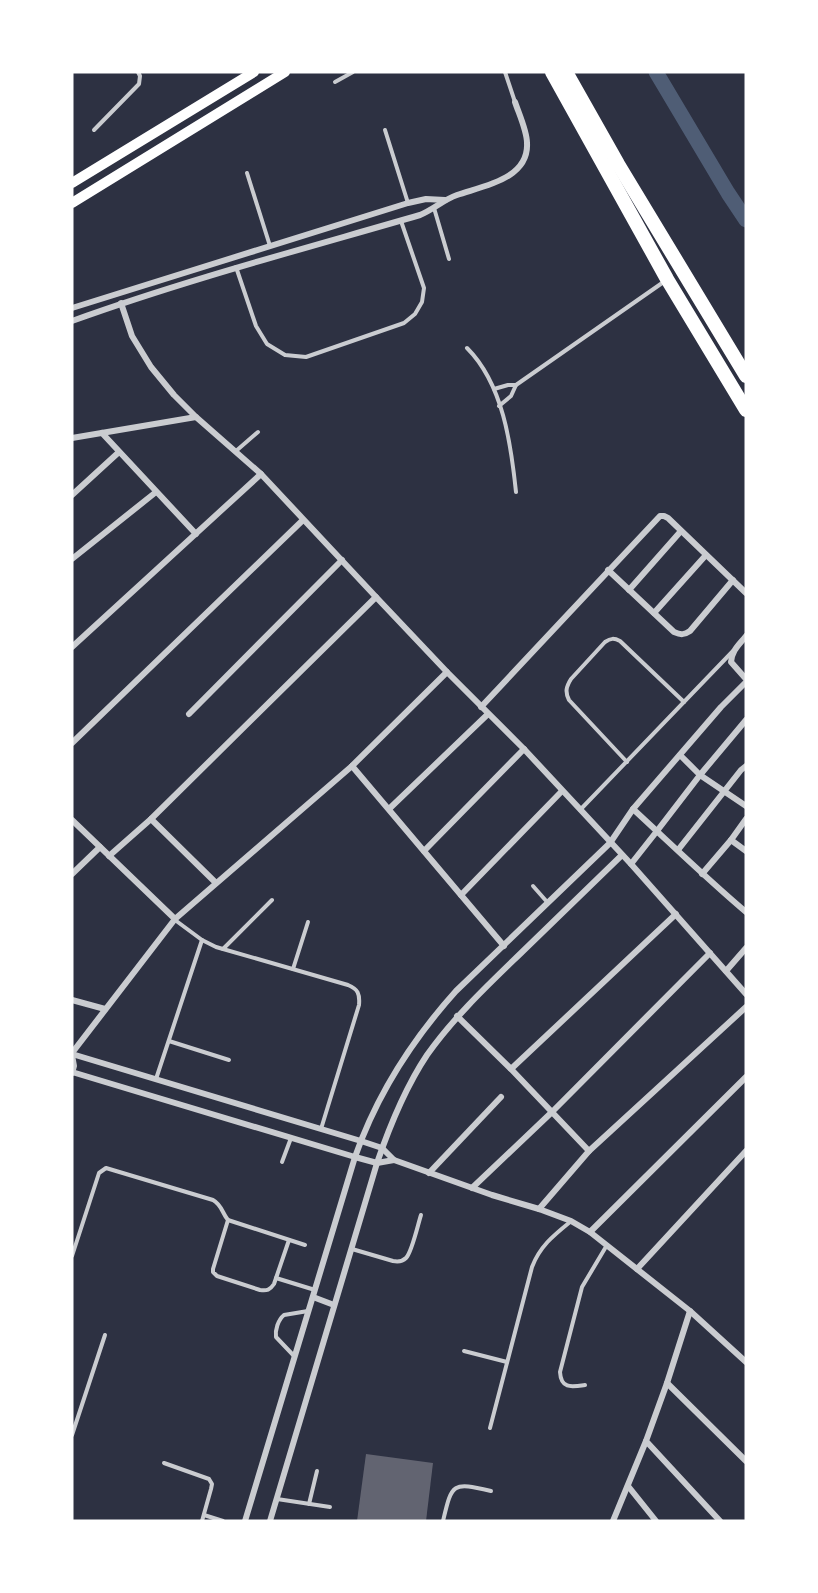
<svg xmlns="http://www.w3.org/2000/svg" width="818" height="1593" font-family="Commissioner,sans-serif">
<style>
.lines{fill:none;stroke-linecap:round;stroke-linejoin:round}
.canal{stroke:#4f5d75;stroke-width:15}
.building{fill:#626471}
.service{stroke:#caccd0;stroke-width:4}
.minor{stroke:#caccd0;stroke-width:6}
.secondary{stroke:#fff;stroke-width:10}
.trunk{stroke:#fff;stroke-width:14}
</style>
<rect width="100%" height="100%" fill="#2d3142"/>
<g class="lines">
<polyline class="canal" points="656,72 728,193 746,220"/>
</g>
<polygon class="building" points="366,1454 433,1463 426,1521 357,1521"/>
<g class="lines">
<g class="service">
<polyline points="505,72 515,102"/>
<polyline points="335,82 353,72"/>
<polyline points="94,130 139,84 140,76 138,72"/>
<polyline points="385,130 408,203"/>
<polyline points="247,173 270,246"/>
<polyline points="434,208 449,259"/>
<polyline points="236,267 256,326 267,344 285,355 306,357 404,323 415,314 422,302 424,288 401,221"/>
<path d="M467,348C503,384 511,444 516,492"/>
<polyline points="494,389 508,385 516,385"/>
<polyline points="499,406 511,396 516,385 665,281"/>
<polyline points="236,451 258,432"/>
<path d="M627,762L569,700C565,692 566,687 571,679L605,642C611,638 614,638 620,641L684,702"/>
<polyline points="580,810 733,651"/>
<polyline points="533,886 548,903"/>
<path d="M175,920L202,940L216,947L348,985C358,989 360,994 359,1005L321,1129"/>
<polyline points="223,949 272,900"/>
<polyline points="293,969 308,922"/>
<polyline points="169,1041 229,1060"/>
<polyline points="156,1079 202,940"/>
<polyline points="282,1162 291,1138"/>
<path d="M228,1220L213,1269V1272L217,1276L260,1290C267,1291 270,1290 274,1284L289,1240"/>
<path d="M352,1249L393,1261C398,1262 402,1262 406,1258C412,1252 418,1224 421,1215"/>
<path d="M72,1256L99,1173L106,1168L213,1200C222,1205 222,1213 228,1220L305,1245"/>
<polyline points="276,1278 315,1290"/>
<polyline points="464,1351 507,1362"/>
<path d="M295,1357L276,1337C275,1330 278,1320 284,1315L308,1311"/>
<path d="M585,1385C571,1387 561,1389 560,1372L582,1287L607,1245"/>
<path d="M490,1428L532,1267C540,1246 554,1235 570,1222"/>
<polyline points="72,1435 105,1335"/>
<polyline points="164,1463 209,1479 212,1484 211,1489 202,1521"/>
<polyline points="277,1499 330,1507"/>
<polyline points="309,1504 317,1471"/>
<polyline points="204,1515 223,1521"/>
<path d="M443,1521C452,1483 452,1482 491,1491"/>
</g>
<g class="minor">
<polyline points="121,303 132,336 151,367 174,395 196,417 261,474 376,597 447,672 524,749 631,864 746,994"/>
<polyline points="72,308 408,203 426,199 445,200"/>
<path d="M72,321C186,280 303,249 420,215C434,209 443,200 457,195C483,186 529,179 527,143C527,131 519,114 515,102"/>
<polyline points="102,433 196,534"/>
<polyline points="72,438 196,417"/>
<polyline points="72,495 119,452"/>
<polyline points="72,559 156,492"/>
<path d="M608,570L674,632C681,635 684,635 690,631L733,580"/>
<polyline points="629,590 681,531"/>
<polyline points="654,613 706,555"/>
<path d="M746,636C739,645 732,650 731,662L746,679"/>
<polyline points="72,647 261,474"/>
<polyline points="481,707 660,516 664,516 668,518 746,593"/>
<polyline points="189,714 342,560"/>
<polyline points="72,743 303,520"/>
<polyline points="680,755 700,775 746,806"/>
<polyline points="352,766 504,946"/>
<polyline points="389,809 488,714"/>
<path d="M633,809C671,844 707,879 746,912"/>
<polyline points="151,819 216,883"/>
<polyline points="72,820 175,919"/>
<polyline points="731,840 746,851"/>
<polyline points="678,850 741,770 746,766"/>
<polyline points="424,851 524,749"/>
<polyline points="109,856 151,819 376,597"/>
<polyline points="631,864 657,831 700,775 746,720"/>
<polyline points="72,874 100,847"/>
<polyline points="702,874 731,840 746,819"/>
<polyline points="461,895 562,791"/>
<polyline points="726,971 746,948"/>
<polyline points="72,1000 105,1009"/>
<polyline points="457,1016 511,1069 589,1151"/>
<polyline points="72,1053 175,919 352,766 447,672"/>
<polyline points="72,1054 361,1141 382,1148 394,1160 492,1195 539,1209 571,1221 590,1232 690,1311 746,1362"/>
<polyline points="72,1055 74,1066 72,1073"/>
<polyline points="511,1069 676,914"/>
<polyline points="72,1072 355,1157 377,1163 394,1160"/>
<polyline points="429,1173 501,1097"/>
<polyline points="472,1188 552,1112 710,953"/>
<polyline points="539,1209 589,1151 746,1007"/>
<polyline points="590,1232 746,1077"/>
<polyline points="637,1269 746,1151"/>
<polyline points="313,1297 334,1305"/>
<polyline points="690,1311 667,1383 646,1441 720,1521"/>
<polyline points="667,1383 746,1461"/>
<polyline points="628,1486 656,1521"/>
<path d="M245,1521L355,1157C377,1094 412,1040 456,991L610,843L633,809L721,707L746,682"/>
<path d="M270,1521L377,1163C390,1125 405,1088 427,1055C454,1017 487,986 520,954C554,921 588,888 622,855"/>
<polyline points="613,1521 646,1441"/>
</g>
<g class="secondary">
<polyline points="72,183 254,72"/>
<polyline points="72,203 285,72"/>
</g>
<g class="trunk">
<polyline points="552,72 667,279 746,410"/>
<polyline points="566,72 618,164 746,376"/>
</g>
</g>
<rect width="818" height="1593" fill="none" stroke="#ffffff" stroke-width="147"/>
</svg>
